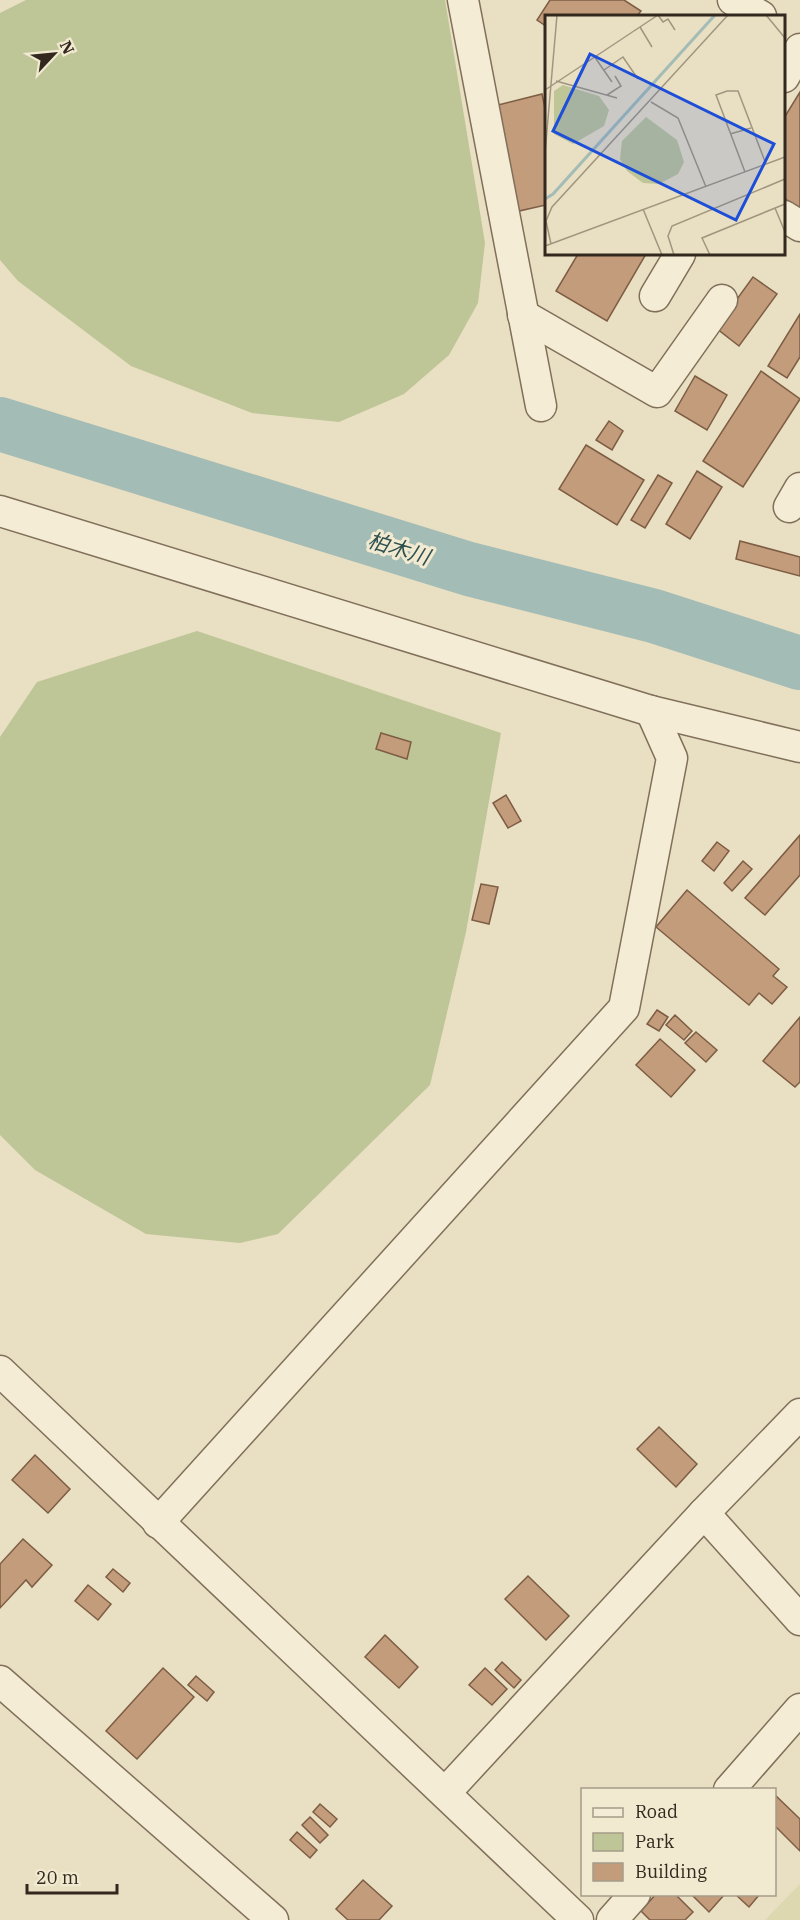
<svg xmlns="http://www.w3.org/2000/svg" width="800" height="1920" font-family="'IBM Plex Serif','Noto Sans JP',serif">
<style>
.farmland{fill:#ddd8b0}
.green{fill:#bec597}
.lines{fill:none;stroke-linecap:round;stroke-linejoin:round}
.river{stroke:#a4bcb6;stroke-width:54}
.building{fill:#c39c7b;stroke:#7d5d43;stroke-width:1.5}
.minor-casing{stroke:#80705b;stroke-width:33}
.minor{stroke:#f4ecd4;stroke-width:30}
.labels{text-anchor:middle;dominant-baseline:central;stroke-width:6;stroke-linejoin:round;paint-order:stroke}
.water-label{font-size:21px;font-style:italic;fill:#2e504f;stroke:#f1e9d0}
.inset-river{fill:none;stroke:#a4bcb6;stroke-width:3}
.inset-road{fill:none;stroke:#a09680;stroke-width:1.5}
.view{fill:#1d4ed8;fill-opacity:0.15;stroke:#1d4ed8;stroke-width:3}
.inset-edge{fill:none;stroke:#32281e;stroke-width:3}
</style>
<rect width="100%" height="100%" fill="#e9dfc2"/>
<polygon class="farmland" points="800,1884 800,1920 765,1920"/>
<g class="green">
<polygon points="26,0 445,0 485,243 478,303 449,355 404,394 339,422 252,413 131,366 18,281 0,260 0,13"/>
<polygon points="197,631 501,733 466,932 430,1085 278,1234 240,1243 146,1234 35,1170 0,1135 0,737 37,682"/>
</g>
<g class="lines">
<polyline class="river" points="0,424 469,569 654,616 800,663"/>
</g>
<g class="building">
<polygon points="550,0 624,0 641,11 637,16 546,16 546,26 537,20"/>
<polygon points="800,92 800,209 784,198 784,118"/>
<polygon points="542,94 546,113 546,205 519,211 494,106"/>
<polygon points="578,254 646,254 607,321 556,291"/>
<polygon points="753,277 777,294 739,346 716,328"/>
<polygon points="800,314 800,357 787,378 768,366"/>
<polygon points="761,371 800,399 743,487 703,461"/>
<polygon points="695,376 727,395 707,430 675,411"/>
<polygon points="609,421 623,431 612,450 596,440"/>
<polygon points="586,445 644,480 617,525 559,489"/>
<polygon points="697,471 722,487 690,539 666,524"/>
<polygon points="658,475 672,483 645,528 631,520"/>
<polygon points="740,541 800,557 800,576 736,559"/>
<polygon points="381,733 411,742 407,759 376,749"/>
<polygon points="506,795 521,821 508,828 493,803"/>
<polygon points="800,835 800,875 765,915 745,898"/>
<polygon points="717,842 729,851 714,871 702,861"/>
<polygon points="743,861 752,869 732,891 724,883"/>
<polygon points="481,884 498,887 489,924 472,920"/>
<polygon points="687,890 779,969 773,976 787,987 772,1004 759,993 749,1005 656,927"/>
<polygon points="657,1010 668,1017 659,1031 647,1024"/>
<polygon points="675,1015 692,1031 684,1040 666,1025"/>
<polygon points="800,1017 800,1082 795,1087 763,1061"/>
<polygon points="696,1032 717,1050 706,1062 685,1043"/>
<polygon points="660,1039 695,1070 671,1097 636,1065"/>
<polygon points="659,1427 697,1464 676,1487 637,1449"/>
<polygon points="35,1455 70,1489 48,1513 12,1480"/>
<polygon points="23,1539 52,1565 32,1587 26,1580 0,1608 0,1564"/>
<polygon points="113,1569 130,1583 123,1592 106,1577"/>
<polygon points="528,1576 569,1616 546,1640 505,1599"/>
<polygon points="88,1585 111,1604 98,1620 75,1601"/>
<polygon points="385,1635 418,1667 399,1688 365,1657"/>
<polygon points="502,1662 521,1680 514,1688 495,1670"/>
<polygon points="163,1668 194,1697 137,1759 106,1731"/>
<polygon points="485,1668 507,1689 492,1705 469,1685"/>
<polygon points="196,1676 214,1692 207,1701 188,1685"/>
<polygon points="774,1794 800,1819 800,1851 774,1825"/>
<polygon points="320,1804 337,1819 330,1827 313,1812"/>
<polygon points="310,1817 328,1835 320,1843 302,1825"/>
<polygon points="297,1832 317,1850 310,1858 290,1840"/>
<polygon points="363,1880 392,1906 379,1920 348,1920 336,1909"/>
<polygon points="656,1894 675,1894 693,1912 685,1920 650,1920 641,1911"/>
<polygon points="691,1894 725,1894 709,1912"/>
<polygon points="735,1894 760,1894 749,1907"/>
</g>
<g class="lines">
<defs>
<g id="minor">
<polyline points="463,0 541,406"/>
<polyline points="733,0 761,16"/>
<polyline points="784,77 800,49"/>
<polyline points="784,216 800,226"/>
<polyline points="655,296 680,254"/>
<polyline points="523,315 657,392 722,300"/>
<polyline points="789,507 800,488"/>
<polyline points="0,511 651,711 800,747"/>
<polyline points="0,1371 578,1920"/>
<polyline points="704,1513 800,1620"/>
<polyline points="158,1523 624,1008 672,758 651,711"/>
<polyline points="0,1681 273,1920"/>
<polyline points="729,1790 800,1709"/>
<polyline points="445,1793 704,1513 800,1414"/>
<polyline points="612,1920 635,1894"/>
</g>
</defs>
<use href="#minor" class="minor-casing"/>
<use href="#minor" class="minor"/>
</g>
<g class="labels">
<g class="water-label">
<text transform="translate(399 548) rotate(17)">柏木川</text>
</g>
</g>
<g transform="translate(545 15)">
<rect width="240" height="240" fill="#e9dfc2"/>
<path d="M18,70L54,81L64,95L59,111L28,129L9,119V76ZM101,102L132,125L139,147L133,159L114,169L98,168L82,156L75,144L77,126Z" fill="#bec597"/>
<path class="inset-river" d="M0,184L8,179L170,0"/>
<path class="inset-road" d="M113,0L118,7L123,4L130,15M221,0L240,23M95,12L107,32M49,41L67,67M59,55L78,42L93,64M11,66L72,83M0,75L113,0M62,80L76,71L70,61M106,87L133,103L161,172M185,119L206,113M0,138L12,0M200,157L171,80L182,76H193L221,149M230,193L240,217M98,194L117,240M6,229L1,206L7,192L183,0M0,231L240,142M129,240L123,221L127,211L240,164M165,240L157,223L240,189"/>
<path class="view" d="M45,39L229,129L191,205L8,116Z"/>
<rect width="240" height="240" class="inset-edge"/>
</g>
<rect x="581" y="1788" width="195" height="108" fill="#f1e9d0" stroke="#a59c89" stroke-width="1.5"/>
<rect x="593" y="1808" width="30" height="9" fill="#f4ecd4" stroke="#a59c89" stroke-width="1.5"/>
<text x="635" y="1818" font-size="18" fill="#32281e">Road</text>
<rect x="593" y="1833" width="30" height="18" fill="#bec597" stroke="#a59c89" stroke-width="1.5"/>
<text x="635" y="1848" font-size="18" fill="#32281e">Park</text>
<rect x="593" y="1863" width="30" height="18" fill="#c39c7b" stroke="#a59c89" stroke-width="1.5"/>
<text x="635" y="1878" font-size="18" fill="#32281e">Building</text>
<g transform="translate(54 54) rotate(64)" stroke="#f1e9d0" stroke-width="4.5" paint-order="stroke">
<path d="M0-4.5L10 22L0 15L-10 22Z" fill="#32281e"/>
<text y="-9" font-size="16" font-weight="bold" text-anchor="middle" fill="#32281e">N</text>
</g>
<path d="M27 1884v9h90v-9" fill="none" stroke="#32281e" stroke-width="3"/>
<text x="36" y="1884" font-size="18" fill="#32281e" stroke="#f1e9d0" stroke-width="4.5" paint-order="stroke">20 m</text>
</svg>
